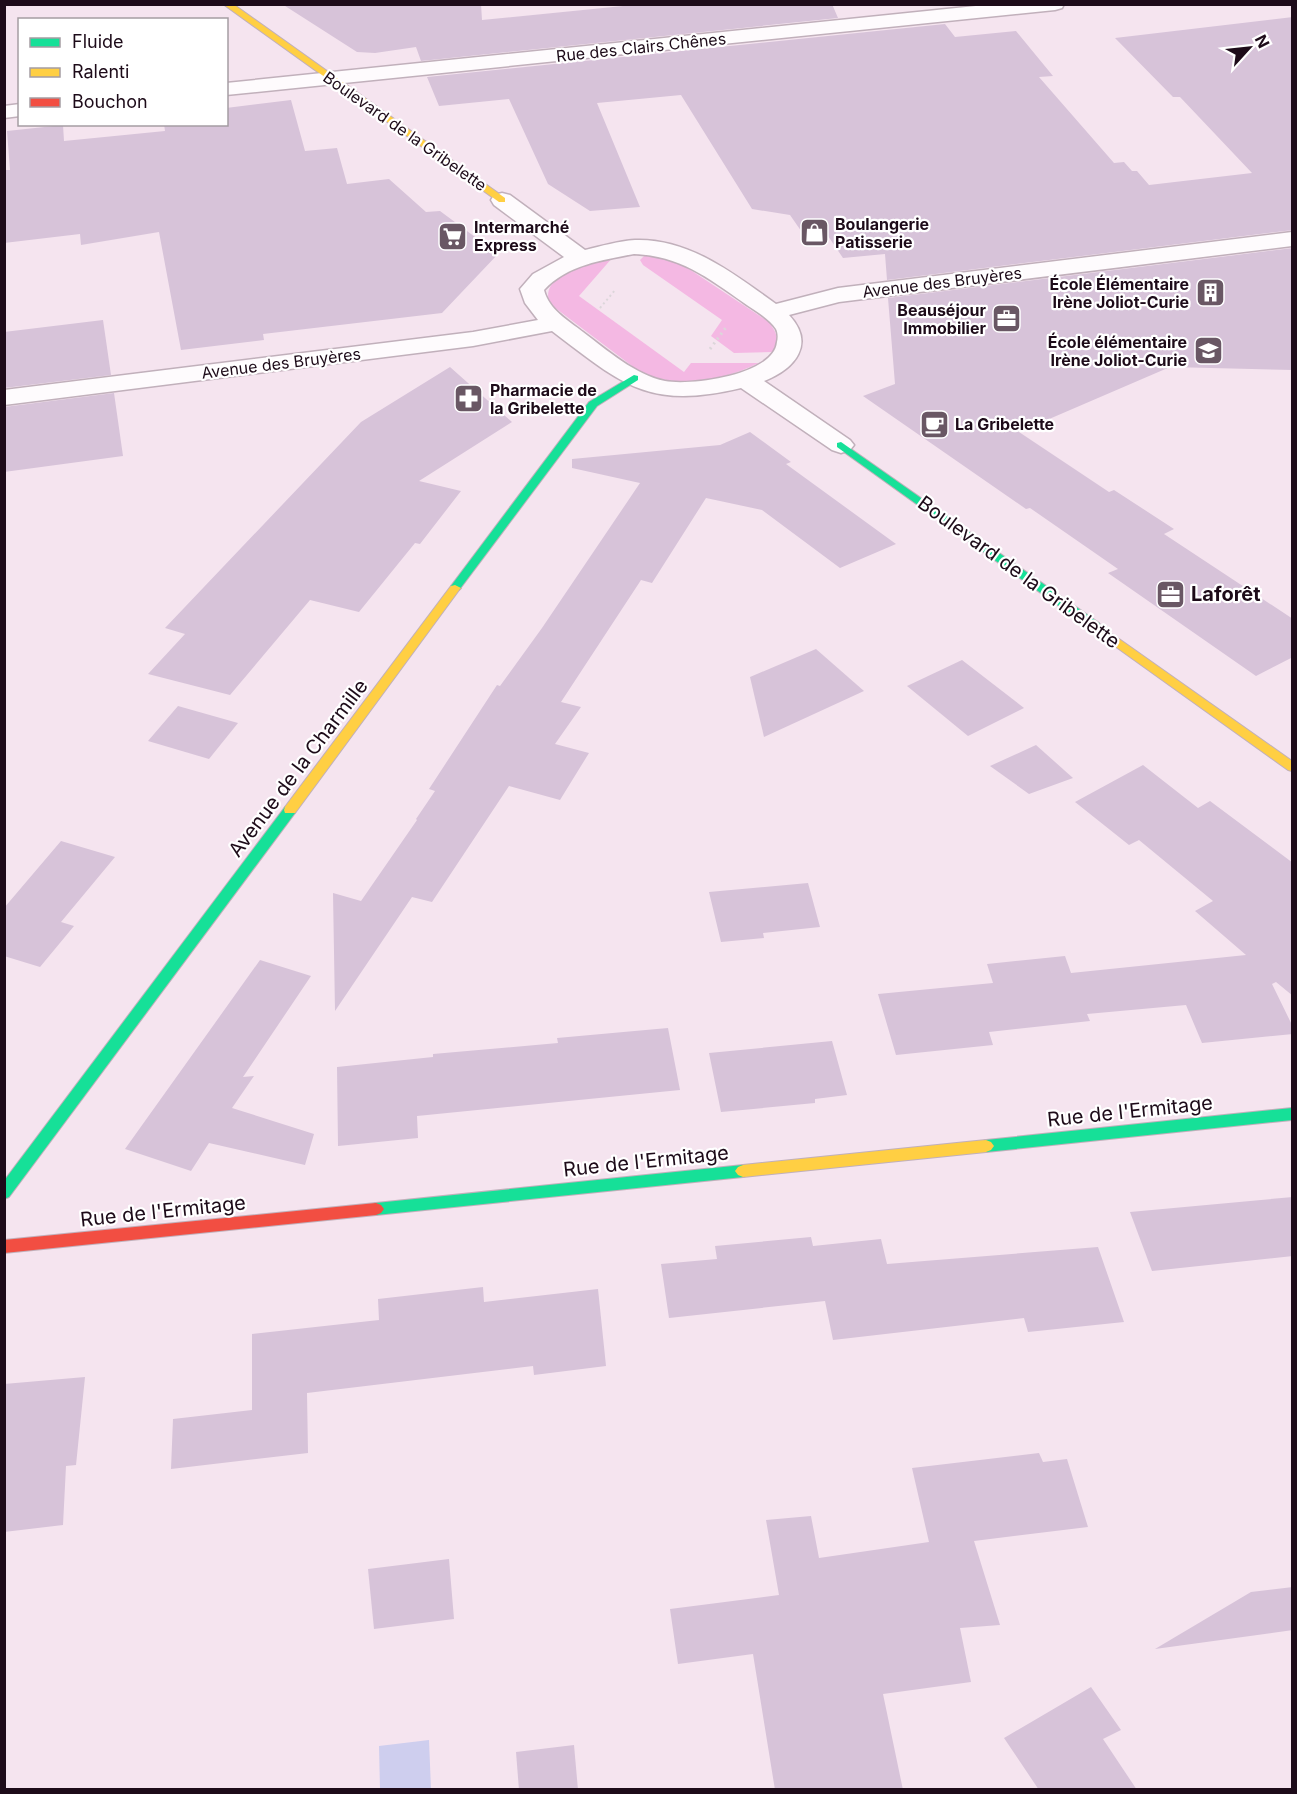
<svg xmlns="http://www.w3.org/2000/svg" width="1297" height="1794" font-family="Inter,sans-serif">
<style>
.green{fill:#f4b8e3}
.water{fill:#ceceee}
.building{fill:#d7c3d9}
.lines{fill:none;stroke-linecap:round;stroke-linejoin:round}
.street-casing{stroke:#c1b0bb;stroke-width:3}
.fast-casing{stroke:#c1b0bb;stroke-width:2}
.slow-casing{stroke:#c1b0bb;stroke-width:2}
.jam-casing{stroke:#c1b0bb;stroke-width:2}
.path-far1{stroke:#dcd6da;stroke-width:2;stroke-dasharray:2 3;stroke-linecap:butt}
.path{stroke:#dcd6da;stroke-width:3;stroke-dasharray:2 4;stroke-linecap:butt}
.street{fill:#fefbfd;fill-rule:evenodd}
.fast{fill:#16e098;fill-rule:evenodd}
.slow{fill:#ffcf43;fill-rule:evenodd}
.jam{fill:#f24e42;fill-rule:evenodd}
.labels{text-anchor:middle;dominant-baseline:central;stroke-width:4.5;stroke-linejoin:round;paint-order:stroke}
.far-street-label{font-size:16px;fill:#1d0b19;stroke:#fff}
.far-poi-label{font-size:16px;font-weight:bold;fill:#1d0b19;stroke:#fff;text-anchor:start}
.street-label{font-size:20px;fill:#1d0b19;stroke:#fff}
.poi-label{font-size:20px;font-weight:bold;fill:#1d0b19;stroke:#fff;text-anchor:start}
</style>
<rect width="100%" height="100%" fill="#f5e4ef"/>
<g class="green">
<path d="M646,254L677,261L769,322C777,333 779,339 775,352L734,353L711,336L722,320L643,265L640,260Z"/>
<path d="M613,257L579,296L684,372L691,363H759C720,381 681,390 640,372L550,304C538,273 592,263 613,257Z"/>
</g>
<polygon class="water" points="429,1740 431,1789 380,1789 379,1746"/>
<g class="building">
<polygon points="282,4 481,4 482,20 643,4 832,4 838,18 421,61 416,47 375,53 357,52"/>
<polygon points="1293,17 1293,230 887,280 885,254 843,258 828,236 806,238 790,215 752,209 681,95 597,103 640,207 590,211 548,184 509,99 439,106 427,77 945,24 955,37 1016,31 1053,76 1039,77 1114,163 1124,162 1132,171 1137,171 1149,185 1252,173 1180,97 1173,97 1115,38"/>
<polygon points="291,100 305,151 337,148 347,184 389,179 426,212 440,211 498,254 442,313 263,334 264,340 181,350 159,232 81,245 80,234 4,243 4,170 10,170 7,131 63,125 64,141 165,131 164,124 226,124 226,108"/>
<polygon points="1293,248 1293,370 1170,367 1019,432 1109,492 1114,490 1174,529 1164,534 1293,619 1293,657 1256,676 1108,573 1118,569 1030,508 1026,509 863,396 895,384 888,298"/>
<polygon points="103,320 111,375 4,388 4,332"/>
<polygon points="450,367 512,422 419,481 461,491 420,544 415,543 359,612 310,600 230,695 148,674 185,634 165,628 361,422"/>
<polygon points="114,393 123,456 4,472 4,407"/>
<polygon points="750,432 791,462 786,464 896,544 840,568 762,510 706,498 652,583 641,580 561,702 581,707 555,744 589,753 560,800 509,786 432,902 412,897 335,1011 333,893 361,901 417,820 416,819 435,791 429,789 497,685 500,686 542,628 640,483 572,468 572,459 720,445"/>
<polygon points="816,649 864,691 764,737 750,677"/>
<polygon points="962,660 1024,708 968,736 907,686"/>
<polygon points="178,706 238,723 209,759 148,741"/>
<polygon points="1036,745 1073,778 1029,794 990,766"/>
<polygon points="1143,765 1198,808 1210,801 1293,863 1293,996 1276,982 1272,984 1293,1027 1293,1034 1202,1043 1186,1005 1087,1014 1090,1021 989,1032 993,1045 896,1055 878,994 993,983 987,964 1065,956 1071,973 1246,955 1195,911 1213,901 1139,840 1129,845 1075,802"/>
<polygon points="61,841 115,857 61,922 74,926 40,967 4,956 4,908"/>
<polygon points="808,883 820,927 763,933 764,938 721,942 709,892"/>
<polygon points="260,960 311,976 243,1077 254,1076 232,1108 314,1134 305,1165 209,1143 191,1171 125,1149"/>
<polygon points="668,1028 680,1090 417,1116 418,1138 338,1146 337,1067 433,1057 433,1054 558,1043 557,1038"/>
<polygon points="832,1041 847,1095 815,1099 815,1103 721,1112 709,1053"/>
<polygon points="1293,1197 1293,1256 1152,1271 1130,1212"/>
<polygon points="811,1237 813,1246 881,1239 887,1264 1098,1247 1124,1322 1028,1332 1024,1318 833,1340 825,1301 669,1318 661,1264 717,1259 715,1246"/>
<polygon points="483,1287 484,1302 598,1289 606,1366 534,1375 533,1366 307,1393 308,1453 171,1469 173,1419 252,1410 252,1334 379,1320 378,1299"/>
<polygon points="85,1377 76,1465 66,1466 63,1525 4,1532 4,1384"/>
<polygon points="1039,1453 1043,1462 1067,1459 1088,1527 974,1541 1000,1625 960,1628 971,1682 883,1694 903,1790 775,1790 753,1654 678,1664 670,1609 779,1595 766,1520 811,1516 819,1558 929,1542 912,1468"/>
<polygon points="449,1559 454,1619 374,1629 368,1569"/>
<polygon points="1293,1587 1293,1630 1155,1649 1251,1592"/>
<polygon points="1091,1687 1121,1730 1103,1739 1137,1790 1039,1790 1004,1738"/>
<polygon points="574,1745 578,1790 519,1790 516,1752"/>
</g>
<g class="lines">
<defs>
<g id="street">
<polygon points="995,4 1064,4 1062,8 1055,10 226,95 226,83"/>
<polygon points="20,104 20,116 4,118 4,106"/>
<path d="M502,193L510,195L585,250C601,246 619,241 635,240C689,238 734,274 776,304L838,288L1292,232V246L839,302L789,315C816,344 795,369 764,381L850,440L854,445L850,450L841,453L832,450L741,388C648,410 623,385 552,331L473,346L4,405V390L473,332L538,320L525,303L520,289L533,274L564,257L494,205L491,200L494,195ZM634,254C680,256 707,277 744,303C754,310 769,318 776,329C778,333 778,338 777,342C774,375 691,386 665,381C635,375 607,350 583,332C568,320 549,310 544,290C567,265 602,260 634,254Z"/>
</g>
<g id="fast">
<polygon points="634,375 638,376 638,380 597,406 459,590 451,590 451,586 589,402"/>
<polygon points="841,442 1099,623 1101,626 1099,629 1091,629 837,447 837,443"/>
<polygon points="290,806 296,810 295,813 9,1197 4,1199 4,1181 285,807"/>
<polygon points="1292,1108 1292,1120 986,1152 981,1150 978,1146 981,1142 986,1140"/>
<polygon points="743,1165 748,1167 751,1171 748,1175 743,1177 376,1215 371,1213 368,1209 371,1205 376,1203"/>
</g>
<g id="slow">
<polygon points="223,4 233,4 505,198 505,202 499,202"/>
<polygon points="455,585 461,588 459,590 295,813 285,813 284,810 285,807 451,586"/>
<polygon points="1095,622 1292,761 1292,771 1288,770 1091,629 1089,626"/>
<polygon points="986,1140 991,1142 994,1146 991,1150 986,1152 743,1177 738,1175 735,1171 738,1167 743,1165"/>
</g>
<polygon id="jam" points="376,1203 381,1205 384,1209 381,1213 376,1215 4,1253 4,1240"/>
</defs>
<use href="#street" class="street-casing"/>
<use href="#fast" class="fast-casing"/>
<use href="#slow" class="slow-casing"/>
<use href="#jam" class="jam-casing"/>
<polyline class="path-far1" points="600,308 616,289"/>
<polyline class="path" points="710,349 727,326"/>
<use href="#street" class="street"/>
<use href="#fast" class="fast"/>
<use href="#slow" class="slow"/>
<use href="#jam" class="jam"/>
</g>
<defs>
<symbol id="shop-square" viewBox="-11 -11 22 22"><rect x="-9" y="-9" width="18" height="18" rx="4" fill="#695764" stroke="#fff"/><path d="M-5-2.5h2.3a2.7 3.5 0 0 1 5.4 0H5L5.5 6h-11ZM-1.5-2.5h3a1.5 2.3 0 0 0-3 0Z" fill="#fff"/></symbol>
<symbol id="supermarket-square" viewBox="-11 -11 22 22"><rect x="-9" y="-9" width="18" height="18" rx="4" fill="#695764" stroke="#fff"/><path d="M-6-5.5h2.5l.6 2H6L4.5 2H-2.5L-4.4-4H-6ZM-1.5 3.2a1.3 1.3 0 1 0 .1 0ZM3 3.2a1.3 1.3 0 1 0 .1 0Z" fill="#fff"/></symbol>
<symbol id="building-square" viewBox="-11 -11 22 22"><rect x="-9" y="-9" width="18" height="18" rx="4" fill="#695764" stroke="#fff"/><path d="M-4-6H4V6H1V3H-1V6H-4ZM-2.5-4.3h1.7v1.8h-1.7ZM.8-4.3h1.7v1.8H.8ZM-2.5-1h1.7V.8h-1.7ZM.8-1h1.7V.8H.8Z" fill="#fff"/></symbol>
<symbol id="office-square" viewBox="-11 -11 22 22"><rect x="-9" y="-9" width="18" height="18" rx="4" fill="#695764" stroke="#fff"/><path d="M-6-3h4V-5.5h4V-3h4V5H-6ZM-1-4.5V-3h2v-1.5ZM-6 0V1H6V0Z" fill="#fff"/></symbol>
<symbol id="school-square" viewBox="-11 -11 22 22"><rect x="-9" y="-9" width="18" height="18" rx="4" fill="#695764" stroke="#fff"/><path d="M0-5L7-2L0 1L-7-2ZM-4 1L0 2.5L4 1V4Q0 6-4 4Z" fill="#fff"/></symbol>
<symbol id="pharmacy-square" viewBox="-11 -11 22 22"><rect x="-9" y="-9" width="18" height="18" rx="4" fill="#695764" stroke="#fff"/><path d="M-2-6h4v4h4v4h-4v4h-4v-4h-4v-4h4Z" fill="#fff"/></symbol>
<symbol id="cafe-square" viewBox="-11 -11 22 22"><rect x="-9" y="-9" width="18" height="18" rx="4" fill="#695764" stroke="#fff"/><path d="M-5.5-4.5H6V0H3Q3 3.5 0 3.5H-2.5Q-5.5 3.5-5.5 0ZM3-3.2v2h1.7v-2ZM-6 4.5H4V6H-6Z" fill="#fff"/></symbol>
</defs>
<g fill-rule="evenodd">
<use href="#shop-square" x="798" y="216" width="33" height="33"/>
<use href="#supermarket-square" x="436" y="220" width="33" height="33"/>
<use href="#building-square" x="1194" y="276" width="33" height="33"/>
<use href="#office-square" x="990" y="302" width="33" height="33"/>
<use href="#school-square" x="1192" y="334" width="33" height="33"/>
<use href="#pharmacy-square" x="452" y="382" width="33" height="33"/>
<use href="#cafe-square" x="918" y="408" width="33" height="33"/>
<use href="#office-square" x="1154" y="578" width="33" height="33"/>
</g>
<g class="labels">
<g class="far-street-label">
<text transform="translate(641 47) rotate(-6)">Rue des Clairs Chênes</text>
<text transform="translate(405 131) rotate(35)">Boulevard de la Gribelette</text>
<text transform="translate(942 282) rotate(-7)">Avenue des Bruyères</text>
<text transform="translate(281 363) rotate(-7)">Avenue des Bruyères</text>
</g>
<g class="far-poi-label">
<text x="835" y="224">Boulangerie<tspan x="835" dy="18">Patisserie</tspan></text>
<text x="474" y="227">Intermarché<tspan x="474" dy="18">Express</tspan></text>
<text x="1189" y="284" text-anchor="end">École Élémentaire<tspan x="1189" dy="18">Irène Joliot-Curie</tspan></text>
<text x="986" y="310" text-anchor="end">Beauséjour<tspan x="986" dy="18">Immobilier</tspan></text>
<text x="1187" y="342" text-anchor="end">École élémentaire<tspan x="1187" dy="18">Irène Joliot-Curie</tspan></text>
<text x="490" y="390">Pharmacie de<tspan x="490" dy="18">la Gribelette</tspan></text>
<text x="955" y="424">La Gribelette</text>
</g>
<g class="street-label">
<text transform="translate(1019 572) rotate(36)">Boulevard de la Gribelette</text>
<text transform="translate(298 768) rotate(-53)">Avenue de la Charmille</text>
<text transform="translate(1130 1111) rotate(-6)">Rue de l'Ermitage</text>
<text transform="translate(646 1161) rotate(-6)">Rue de l'Ermitage</text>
<text transform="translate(163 1211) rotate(-6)">Rue de l'Ermitage</text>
</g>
<g class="poi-label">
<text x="1191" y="594">Laforêt</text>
</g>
</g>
<rect width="1297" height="1794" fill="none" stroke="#1d0b19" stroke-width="12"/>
<rect x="18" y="18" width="210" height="108" fill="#ffffff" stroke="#a59da3" stroke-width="1.5"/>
<rect x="30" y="38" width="30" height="9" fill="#16e098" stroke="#a59da3" stroke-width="1.5"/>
<text x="72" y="48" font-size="18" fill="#1d0b19">Fluide</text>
<rect x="30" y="68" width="30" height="9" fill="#ffcf43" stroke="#a59da3" stroke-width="1.5"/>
<text x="72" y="78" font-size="18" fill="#1d0b19">Ralenti</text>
<rect x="30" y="98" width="30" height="9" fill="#f24e42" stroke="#a59da3" stroke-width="1.5"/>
<text x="72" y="108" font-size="18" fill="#1d0b19">Bouchon</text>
<g transform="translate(1249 48) rotate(63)" stroke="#ffffff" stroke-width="4.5" paint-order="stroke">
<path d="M0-4.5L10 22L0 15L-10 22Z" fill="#1d0b19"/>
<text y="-9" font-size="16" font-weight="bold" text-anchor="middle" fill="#1d0b19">N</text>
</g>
</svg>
